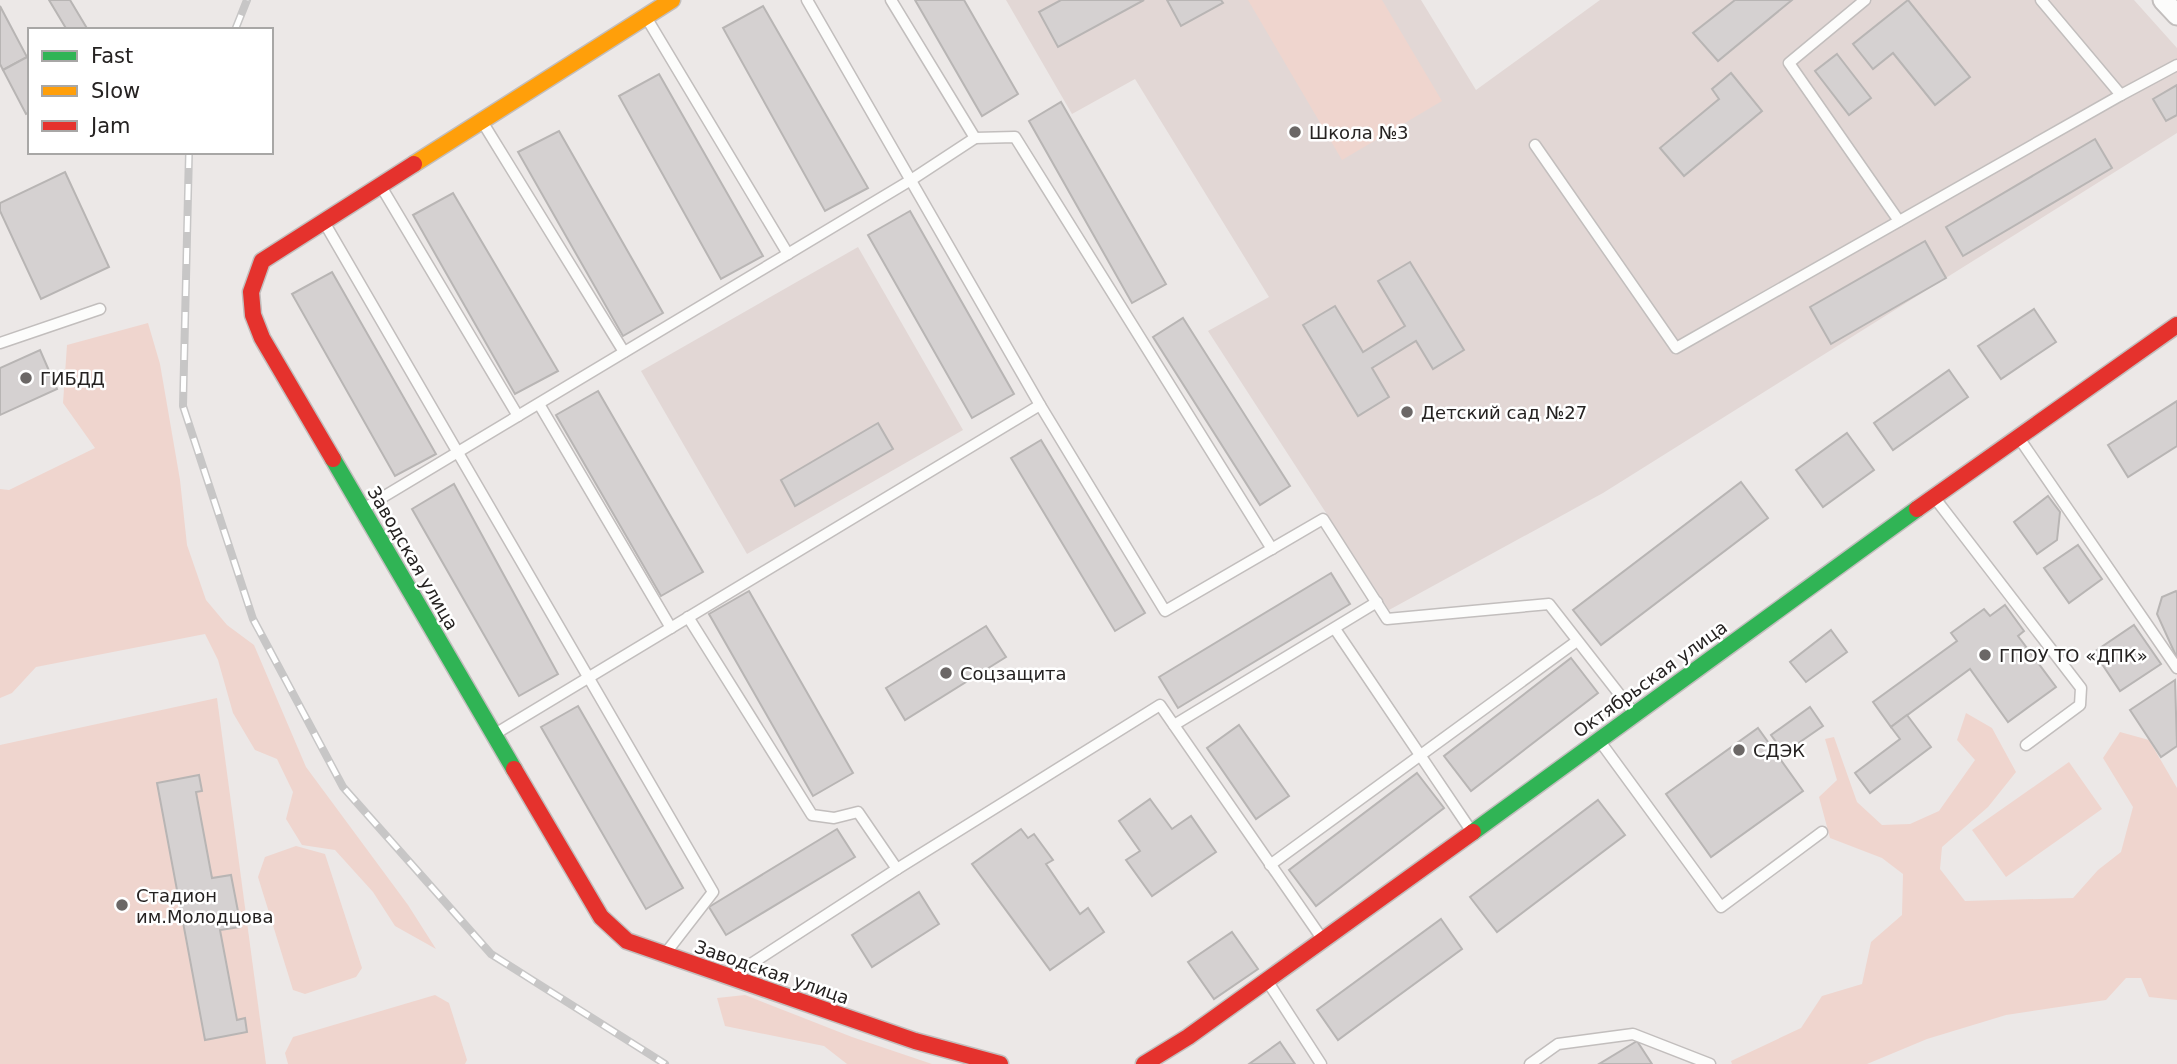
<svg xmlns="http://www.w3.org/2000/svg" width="2177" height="1064" font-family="'DejaVu Sans',sans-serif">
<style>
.built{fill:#e2d7d5}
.green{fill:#efd5ce}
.building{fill:#d5d1d1;stroke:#b8b5b4;stroke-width:2}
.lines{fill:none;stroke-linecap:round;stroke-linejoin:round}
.lane-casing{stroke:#c2bebd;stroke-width:13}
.street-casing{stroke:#c2bebd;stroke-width:23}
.fast-casing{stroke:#c2bebd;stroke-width:19}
.slow-casing{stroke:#c2bebd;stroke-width:19}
.jam-casing{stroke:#c2bebd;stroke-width:19}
.lane{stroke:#fcfcfb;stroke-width:10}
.street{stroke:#fcfcfb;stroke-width:19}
.fast{stroke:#30b455;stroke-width:16}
.slow{stroke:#ff9f0a;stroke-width:16}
.jam{stroke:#e5322d;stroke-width:16}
.rail-casing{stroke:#c7c6c6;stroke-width:8}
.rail{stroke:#fff;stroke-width:5;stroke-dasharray:16;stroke-linecap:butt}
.poi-dot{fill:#6b6766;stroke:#fff;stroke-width:2.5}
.labels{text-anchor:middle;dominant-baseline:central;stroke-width:5;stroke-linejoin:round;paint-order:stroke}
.poi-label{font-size:18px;fill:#252221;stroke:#fff;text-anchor:start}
.street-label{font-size:18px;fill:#252221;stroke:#fff}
</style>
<rect width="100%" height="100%" fill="#ece8e7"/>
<g class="built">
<polygon points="1006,0 1421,0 1476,90 1600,0 2134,0 2177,48 2177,133 1603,493 1389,610 1208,331 1269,297 1135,79 1072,114"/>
<polygon points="858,247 963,430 747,554 641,371"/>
</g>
<g class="green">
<polygon points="1248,0 1382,0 1442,101 1342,160"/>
<polygon points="148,323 160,364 180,480 187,545 206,600 227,625 254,645 306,767 408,905 436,949 395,926 373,892 335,850 302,845 286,819 293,792 277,759 255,750 233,713 218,660 205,634 36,667 12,693 0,698 0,489 9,490 95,448 63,403 67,345"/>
<polygon points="217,698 266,1064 0,1064 0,745"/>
<polygon points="1966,713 1992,728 2016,772 1988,807 1942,847 1940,869 1965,901 2073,898 2098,870 2121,852 2133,807 2103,758 2120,732 2149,740 2177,788 2177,1000 2149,997 2141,978 2126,978 2106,1000 2006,1015 1927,1039 1867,1064 1732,1064 1731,1061 1801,1028 1822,996 1862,984 1871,942 1902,915 1903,874 1882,858 1830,838 1819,797 1837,780 1825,739 1834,737 1857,802 1882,825 1910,824 1939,811 1975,760 1957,740"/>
<polygon points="2069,762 2102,809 2006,877 1972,830"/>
<polygon points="296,846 325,854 362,968 356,977 305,994 293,990 258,877 265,857"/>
<polygon points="435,995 449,1003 467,1060 465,1064 288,1064 285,1053 293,1037"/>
<polygon points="745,995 852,1037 932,1064 847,1064 824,1046 725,1026 717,998"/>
</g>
<g class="building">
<polygon points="49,0 70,0 88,30 67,30"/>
<polygon points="915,0 964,0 1018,94 982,116"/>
<polygon points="1061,0 1144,0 1058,47 1039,12"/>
<polygon points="1167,0 1221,0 1223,3 1181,26"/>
<polygon points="1735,0 1792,0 1718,61 1693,33"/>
<polygon points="1908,0 1970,77 1935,105 1893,53 1873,69 1853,44"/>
<polygon points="0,6 27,57 3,70 0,64"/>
<polygon points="763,6 868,188 825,211 723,28"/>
<polygon points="1837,54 1871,98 1849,115 1815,71"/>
<polygon points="27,57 30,62 30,112 26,114 3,70"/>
<polygon points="1731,73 1762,111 1684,176 1660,148 1719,99 1712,89"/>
<polygon points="659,74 763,256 721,279 619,96"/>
<polygon points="2177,85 2177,115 2166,121 2153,99"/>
<polygon points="1061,102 1166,284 1132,303 1029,121"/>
<polygon points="559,131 663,313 623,336 518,152"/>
<polygon points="2095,139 2112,168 1963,256 1946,227"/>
<polygon points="65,172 109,267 41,299 0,211 0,203"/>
<polygon points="453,193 558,371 515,394 413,215"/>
<polygon points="910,211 1014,394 972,418 868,235"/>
<polygon points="1925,241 1946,278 1831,344 1810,307"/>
<polygon points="1410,262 1464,350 1433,369 1416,341 1372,368 1389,397 1358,416 1303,325 1335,306 1363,352 1405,326 1378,281"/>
<polygon points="332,272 436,454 395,476 292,294"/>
<polygon points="2034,309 2056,342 2001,379 1978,346"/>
<polygon points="1183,318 1290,486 1260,505 1153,337"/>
<polygon points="40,350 57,389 0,415 0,368"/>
<polygon points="1949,370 1968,397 1893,450 1874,423"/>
<polygon points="598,391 703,572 661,596 556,415"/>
<polygon points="2177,401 2177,446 2128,477 2108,445"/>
<polygon points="878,423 893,449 795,506 781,480"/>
<polygon points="1847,433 1874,470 1823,507 1796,470"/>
<polygon points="1041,440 1145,613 1115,631 1011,458"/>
<polygon points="1741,482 1768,518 1601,645 1573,610"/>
<polygon points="454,484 558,674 519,696 412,509"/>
<polygon points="2048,496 2060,512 2057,540 2037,554 2014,522"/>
<polygon points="2078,545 2102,579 2069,603 2044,568"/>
<polygon points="1331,573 1350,604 1178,708 1159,677"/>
<polygon points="749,591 853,773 813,796 709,614"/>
<polygon points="2176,591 2177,593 2177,658 2157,614 2162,597"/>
<polygon points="2005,605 2024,631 2018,636 2056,687 2008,722 1970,669 1891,727 1873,702 1957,641 1951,633 1984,609 1990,616"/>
<polygon points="2134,625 2161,664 2120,691 2094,652"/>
<polygon points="986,626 1006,657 905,720 886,688"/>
<polygon points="1831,630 1847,652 1806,682 1790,662"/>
<polygon points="1571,658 1598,693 1471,791 1444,756"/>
<polygon points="2175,680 2177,746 2161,757 2130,710"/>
<polygon points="578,706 683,888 646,909 541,727"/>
<polygon points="1810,707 1823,726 1784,753 1771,735"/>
<polygon points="1907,715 1931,747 1870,793 1855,773 1900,739 1891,727"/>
<polygon points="1239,725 1289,796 1256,819 1207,748"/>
<polygon points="1758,728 1803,791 1711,857 1666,794"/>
<polygon points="1417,773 1444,808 1316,906 1289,870"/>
<polygon points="199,775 202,791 196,792 212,878 231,875 241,927 220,930 237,1020 245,1018 247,1032 205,1040 157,783"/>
<polygon points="1150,799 1172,829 1191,816 1216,852 1152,896 1126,860 1140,851 1119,821"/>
<polygon points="1598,800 1625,835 1497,932 1470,897"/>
<polygon points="837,829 855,857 726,935 709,907"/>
<polygon points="1021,829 1028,838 1034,834 1053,860 1046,864 1080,914 1088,908 1104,932 1050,970 972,864"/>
<polygon points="919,892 939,924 872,967 852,935"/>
<polygon points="1441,919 1462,949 1338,1040 1317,1010"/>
<polygon points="1232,932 1258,969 1214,999 1188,962"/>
<polygon points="1637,1041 1652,1064 1599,1064"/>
<polygon points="1280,1042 1295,1064 1249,1064"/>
</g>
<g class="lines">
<defs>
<g id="lane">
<polyline points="807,0 1040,405 1165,611 1323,519 1387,619 1549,604 1634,713"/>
<polyline points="1865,0 1789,63 1899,221"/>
<polyline points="2041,0 2121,95 2177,65"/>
<polyline points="646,17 788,254"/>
<polyline points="483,123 624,352"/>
<polyline points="975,138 1015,137 1272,549"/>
<polyline points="1535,145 1676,348 2121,95"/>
<polyline points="382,188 518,416"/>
<polyline points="324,222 713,892 665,954"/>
<polyline points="0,343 100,309"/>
<polyline points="539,404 671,628"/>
<polyline points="2019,438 2177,668"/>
<polyline points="1934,497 2081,688 2080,705 2026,745"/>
<polyline points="363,509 911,180 975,138 891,0"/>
<polyline points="688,617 812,815 834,818 858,812 897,869"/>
<polyline points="1335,629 1472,832"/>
<polyline points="1174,725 1377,602"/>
<polyline points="495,734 1040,405"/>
<polyline points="1599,740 1721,907 1822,832"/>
<polyline points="1270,865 1577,641"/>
<polyline points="734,975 897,869 1160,705 1323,940"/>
<polyline points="1268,982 1321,1064"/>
<polyline points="1530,1064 1558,1044 1633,1034 1710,1064"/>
</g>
<polyline id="street" points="2163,0 2177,15"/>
<g id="fast">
<polyline points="333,459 514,769"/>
<polyline points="1473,832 1917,509"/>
</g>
<polyline id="slow" points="414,164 672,0"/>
<g id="jam">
<polyline points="333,459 262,338 253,315 251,292 262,261 414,164"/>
<polyline points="1917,509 2177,325"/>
<polyline points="514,769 601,917 627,941 915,1041 1000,1064"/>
<polyline points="1144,1064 1188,1037 1473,832"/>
</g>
</defs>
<use href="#lane" class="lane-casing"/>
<use href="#street" class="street-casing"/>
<use href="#fast" class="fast-casing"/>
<use href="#slow" class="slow-casing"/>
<use href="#jam" class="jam-casing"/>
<use href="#lane" class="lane"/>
<use href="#street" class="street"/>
<use href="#fast" class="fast"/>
<use href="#slow" class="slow"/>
<use href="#jam" class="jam"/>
<defs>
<g id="rail">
<polyline points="235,30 247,0"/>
<polyline points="189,152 183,406 253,619 343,787 491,954 665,1064"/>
</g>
</defs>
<use href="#rail" class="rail-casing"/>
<use href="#rail" class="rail"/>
</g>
<g class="poi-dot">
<circle cx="1295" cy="132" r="7"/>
<circle cx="26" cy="378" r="7"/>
<circle cx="1407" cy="412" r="7"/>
<circle cx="1985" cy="655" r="7"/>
<circle cx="946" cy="673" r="7"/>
<circle cx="1739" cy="750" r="7"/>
<circle cx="122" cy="905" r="7"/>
</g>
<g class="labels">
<g class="poi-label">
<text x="1309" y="132">Школа №3</text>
<text x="40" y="378">ГИБДД</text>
<text x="1421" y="412">Детский сад №27</text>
<text x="1999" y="655">ГПОУ ТО «ДПК»</text>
<text x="960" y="673">Соцзащита</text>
<text x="1753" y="750">СДЭК</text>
<text x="136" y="895">Стадион<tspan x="136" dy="21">им.Молодцова</tspan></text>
</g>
<g class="street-label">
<text transform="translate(413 558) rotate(60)">Заводская улица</text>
<text transform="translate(1650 679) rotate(-36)">Октябрьская улица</text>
<text transform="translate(772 972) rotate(19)">Заводская улица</text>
</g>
</g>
<rect x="28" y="28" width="245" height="126" fill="#ffffff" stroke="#a8a7a6" stroke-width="2"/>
<rect x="42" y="51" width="35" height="10" fill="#30b455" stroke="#a8a7a6" stroke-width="2"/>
<text x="91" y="63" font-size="21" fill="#252221">Fast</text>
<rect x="42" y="86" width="35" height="10" fill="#ff9f0a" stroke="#a8a7a6" stroke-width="2"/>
<text x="91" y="98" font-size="21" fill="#252221">Slow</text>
<rect x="42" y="121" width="35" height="10" fill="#e5322d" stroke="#a8a7a6" stroke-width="2"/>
<text x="91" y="133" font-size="21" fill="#252221">Jam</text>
</svg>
